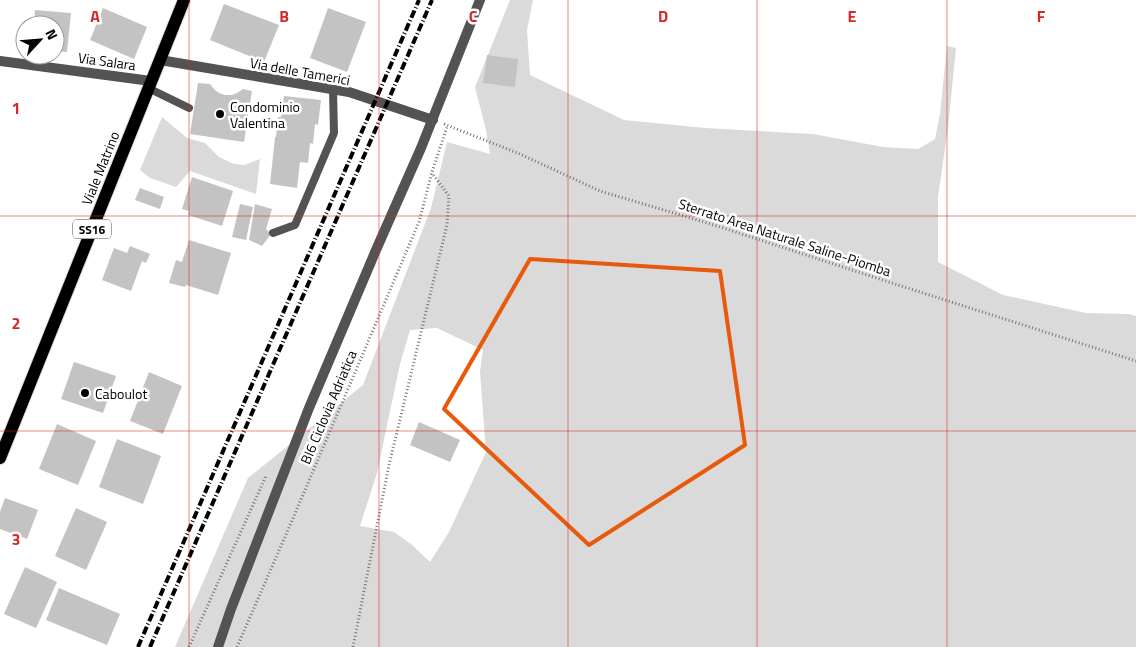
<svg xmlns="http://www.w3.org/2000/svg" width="1136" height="647" font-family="'Titillium Web',sans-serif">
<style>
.green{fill:#dadada;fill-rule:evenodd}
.building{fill:#c3c3c3}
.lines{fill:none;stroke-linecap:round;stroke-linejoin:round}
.primary-casing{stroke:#dbdbdb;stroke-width:14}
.path{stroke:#757575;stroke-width:3;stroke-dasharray:1 2.5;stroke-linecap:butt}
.service{stroke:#535353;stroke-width:8}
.minor{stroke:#535353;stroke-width:10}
.primary{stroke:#000;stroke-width:12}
.rail{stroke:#000;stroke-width:4;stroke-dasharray:8 2.5 1 2.5;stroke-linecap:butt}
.marked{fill:none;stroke:#e8590c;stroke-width:4;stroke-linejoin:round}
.grid{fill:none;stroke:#d62828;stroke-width:1;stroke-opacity:0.55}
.poi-dot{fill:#000;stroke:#fff;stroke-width:2}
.labels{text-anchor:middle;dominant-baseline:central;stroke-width:5;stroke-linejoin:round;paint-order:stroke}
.shield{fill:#fff;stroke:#4c4c4c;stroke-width:1}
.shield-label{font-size:12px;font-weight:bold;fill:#000}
.street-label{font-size:14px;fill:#000;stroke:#fff}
.poi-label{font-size:14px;fill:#000;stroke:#fff;text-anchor:start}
.grid-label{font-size:16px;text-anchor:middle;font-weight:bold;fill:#d62828;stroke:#fff;stroke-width:5;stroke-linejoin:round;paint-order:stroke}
</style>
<rect width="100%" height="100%" fill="#fff"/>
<g class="green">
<path d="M510,0H533L527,30L530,75L624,120L705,128L813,134L883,147L918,149L935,139L940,114L947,46L956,48L948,128L938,197V262L1003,295L1086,313L1129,314L1136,316V647H175L248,478L363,385L431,208L447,142L490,154L486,130L475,87ZM437,328L483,350L480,372L486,452L449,532L430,562L411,544L394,532L360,526L377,473L400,364L410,330Z"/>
<polygon points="162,117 187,138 205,143 219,157 234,164 244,165 260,159 256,194 190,171 176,187 150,178 140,170"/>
</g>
<g class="building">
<polygon points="224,4 279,25 264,62 210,40"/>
<polygon points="103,8 147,27 134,59 90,40"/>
<polygon points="328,8 366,22 347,72 310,58"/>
<polygon points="35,10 71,13 67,52 55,51 55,25 34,25"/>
<polygon points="487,55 518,59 515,87 483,83"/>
<polygon points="198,83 210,84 214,89 219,93 225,95 232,95 237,93 243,89 252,91 244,142 190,134"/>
<polygon points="284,96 321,100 318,125 315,124 313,144 310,143 308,163 300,162 297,188 270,184 275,137 276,137 278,117 281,117"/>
<polygon points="192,177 233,191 222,226 188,215 189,211 182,209"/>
<polygon points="140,188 164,197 160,209 135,200"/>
<polygon points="240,204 253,207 246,240 232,237"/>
<polygon points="255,204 272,209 266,229 271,234 262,246 249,240"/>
<polygon points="189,240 231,253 218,295 186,285 185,287 169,283 176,260 182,262"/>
<polygon points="130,246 150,254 146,263 142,261 131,291 102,280 114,248 127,253"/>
<polygon points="74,362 116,376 103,413 61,399"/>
<polygon points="149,372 182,386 163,434 130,421"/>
<polygon points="419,422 460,440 450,462 410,445"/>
<polygon points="57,424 96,441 78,485 39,469"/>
<polygon points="117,439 161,456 143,504 99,487"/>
<polygon points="5,498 38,510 27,539 0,529 0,512"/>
<polygon points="76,508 107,522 86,570 55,556"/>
<polygon points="25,567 57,582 36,628 4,614"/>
<polygon points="59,588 120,614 107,645 46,620"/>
</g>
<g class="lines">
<defs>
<polyline id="primary" points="0,458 184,0"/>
</defs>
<use href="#primary" class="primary-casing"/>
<g class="path">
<polyline points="444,124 520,154 600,191 714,225 895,284 1136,361"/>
<polyline points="189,647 266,476"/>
<polyline points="237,647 291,523 419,222 432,172 447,127"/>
<polyline points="353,647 389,465 447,225 449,196 432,173"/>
</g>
<g class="service">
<polyline points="148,88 189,108"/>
<polyline points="273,233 295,225 334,133 333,90"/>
</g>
<g class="minor">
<polyline points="160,60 349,92 433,120"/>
<polyline points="0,61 151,81"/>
<polyline points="218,647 231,609 309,408 376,250 421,148 480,0"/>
</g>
<use href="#primary" class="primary"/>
<g class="rail">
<polyline points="138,647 419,0"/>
<polyline points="150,647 432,0"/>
</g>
</g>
<path class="marked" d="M530,259L720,271L745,445L589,545L444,409Z"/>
<path class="grid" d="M189,0V647M379,0V647M568,0V647M757,0V647M947,0V647M0,216H1136M0,431H1136"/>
<g class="poi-dot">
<circle cx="220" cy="114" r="5"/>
<circle cx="85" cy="393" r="5"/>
</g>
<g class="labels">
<rect class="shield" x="73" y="219.5" width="38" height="19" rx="4"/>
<g class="shield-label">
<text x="92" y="229">SS16</text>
</g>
<g class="street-label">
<text transform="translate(107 61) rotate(8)">Via Salara</text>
<text transform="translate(300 71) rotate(10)">Via delle Tamerici</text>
<text transform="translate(100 168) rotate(-68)">Viale Matrino</text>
<text transform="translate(785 237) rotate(18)">Sterrato Area Naturale Saline-Piomba</text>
<text transform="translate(328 407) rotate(-67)">BI6 Ciclovia Adriatica</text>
</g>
<g class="poi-label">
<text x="230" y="106">Condominio<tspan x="230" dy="16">Valentina</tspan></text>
<text x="95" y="393">Caboulot</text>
</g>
</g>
<g class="grid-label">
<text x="95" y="22">A</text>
<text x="284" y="22">B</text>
<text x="473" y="22">C</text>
<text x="663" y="22">D</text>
<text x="852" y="22">E</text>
<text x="1041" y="22">F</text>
<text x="16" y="114">1</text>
<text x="16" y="329">2</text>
<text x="16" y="545">3</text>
</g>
<g transform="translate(40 40) rotate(64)"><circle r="24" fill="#ffffff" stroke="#999999"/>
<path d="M0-4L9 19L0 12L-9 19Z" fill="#000000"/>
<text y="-8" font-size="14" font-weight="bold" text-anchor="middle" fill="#000000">N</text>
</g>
</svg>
